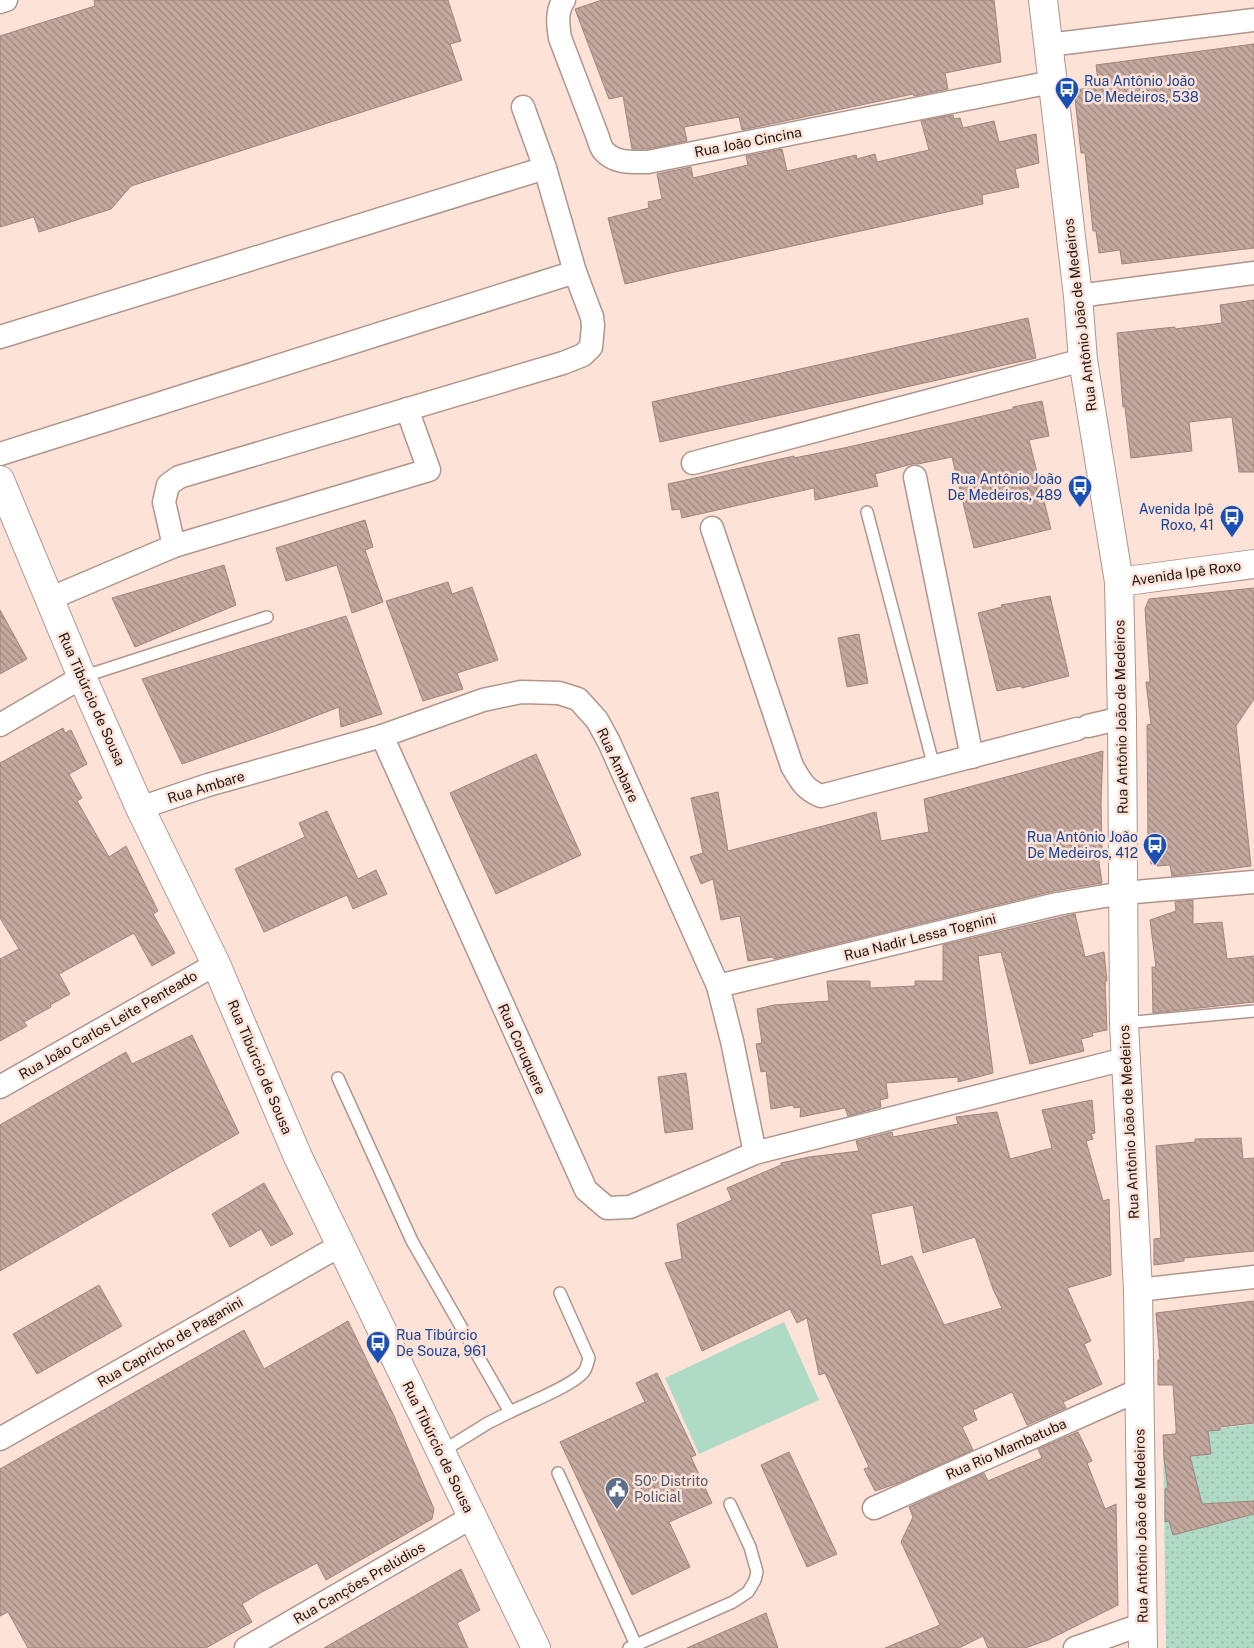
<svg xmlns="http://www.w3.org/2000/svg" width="1254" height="1648" font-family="'Public Sans',sans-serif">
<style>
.grass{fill:#afdac5}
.park{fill:url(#park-dots)}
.building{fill:url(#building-back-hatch);stroke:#9f867c;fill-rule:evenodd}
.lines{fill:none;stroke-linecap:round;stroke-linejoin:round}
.service-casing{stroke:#af958b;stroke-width:14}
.minor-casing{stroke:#af958b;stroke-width:25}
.tertiary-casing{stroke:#af958b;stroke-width:30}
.secondary-casing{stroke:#af958b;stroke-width:30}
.service{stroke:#fff;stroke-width:11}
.minor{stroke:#fff;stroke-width:22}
.tertiary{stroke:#fff;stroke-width:28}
.secondary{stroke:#fff;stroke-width:28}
.labels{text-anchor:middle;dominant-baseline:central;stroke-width:5;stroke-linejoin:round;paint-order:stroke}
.transit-label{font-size:14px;fill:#164399;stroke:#fde2d7;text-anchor:end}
.street-label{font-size:14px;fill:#1e1511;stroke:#fde2d7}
.service-label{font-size:14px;fill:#4e5e75;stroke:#fde2d7;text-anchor:start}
</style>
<defs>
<pattern id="park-dots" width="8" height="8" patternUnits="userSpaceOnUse" patternTransform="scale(1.25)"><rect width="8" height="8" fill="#afdac5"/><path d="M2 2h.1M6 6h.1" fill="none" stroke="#96baa8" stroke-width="1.8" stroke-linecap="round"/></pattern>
<pattern id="building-back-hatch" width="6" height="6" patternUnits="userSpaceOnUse" patternTransform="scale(1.25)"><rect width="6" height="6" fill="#c4a99f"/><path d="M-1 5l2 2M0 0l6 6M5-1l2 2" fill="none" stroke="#9f8880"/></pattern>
</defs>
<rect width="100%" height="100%" fill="#fde2d7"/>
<polygon class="grass" points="784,1322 819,1400 699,1454 665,1378"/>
<polygon class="park" points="1254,1424 1254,1648 1166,1648 1163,1435"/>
<g class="building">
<polygon points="94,0 448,0 461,41 450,44 462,80 131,186 111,209 39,232 34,217 0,227 0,36 95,6"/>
<polygon points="602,0 994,0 1001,62 945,73 948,89 914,96 913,94 742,130 739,117 684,127 687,141 647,149 632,149 623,96 609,99 575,9"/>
<polygon points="1254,44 1254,248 1122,264 1120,250 1099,253 1096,231 1093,231 1085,153 1081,153 1074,90 1099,87 1096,65"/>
<polygon points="953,115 954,119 960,118 963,128 994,121 999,142 1036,134 1039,163 1015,169 1019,187 982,195 983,204 679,271 625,284 608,218 649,208 648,202 662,199 657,174 691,167 693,178 748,165 746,156 782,149 787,171 856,155 857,159 875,154 877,162 929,150 921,121"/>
<polygon points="1254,300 1254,472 1239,472 1232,417 1189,422 1192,451 1131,458 1125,407 1123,407 1117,333 1175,327 1175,329 1222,323 1220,305"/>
<polygon points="1028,318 1036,358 660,442 652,402"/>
<polygon points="1042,401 1049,436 1029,440 1051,529 974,548 952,457 918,464 912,464 875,474 878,486 815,500 814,488 682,518 680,509 672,510 668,484 794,456 794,458 844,448 1013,409 1013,407"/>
<polygon points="365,520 373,547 365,550 383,602 352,613 337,565 286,581 276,548"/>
<polygon points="224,565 236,605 135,647 112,598"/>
<polygon points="448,582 452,594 472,587 498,660 457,673 463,689 423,701 386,601"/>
<polygon points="1254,588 1254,699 1236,726 1251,866 1172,876 1170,865 1157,866 1157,863 1151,864 1148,840 1147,725 1151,724 1146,682 1150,682 1145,609 1149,599"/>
<polygon points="1050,596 1069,676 1022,688 1021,686 997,691 978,613 1002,607 1001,605"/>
<polygon points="0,610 27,659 0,674"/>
<polygon points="346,616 382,714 341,727 339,707 290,726 182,764 142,679"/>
<polygon points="859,634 868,683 847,687 838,638"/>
<polygon points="63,728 65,733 71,730 87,764 69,774 82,798 77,801 109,857 126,846 158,911 153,914 175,953 152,966 134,933 59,974 70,994 50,1005 51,1007 24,1022 27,1026 0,1041 0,959 19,949 0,918 0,763"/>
<polygon points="1103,751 1101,802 1102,854 1098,855 1102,883 1054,891 774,959 772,957 748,961 740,916 721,920 713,879 701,884 690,857 703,853 691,798 718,792 728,851 876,812 881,841 929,832 924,799"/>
<polygon points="536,754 581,855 496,894 450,793"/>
<polygon points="327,811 358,879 376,870 387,894 353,909 347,895 264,932 235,869 305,837 299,823"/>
<polygon points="1193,900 1193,924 1222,922 1227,959 1254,956 1254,1002 1153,1013 1152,967 1156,967 1150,920 1176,911 1175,902"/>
<polygon points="1075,914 1085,957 1104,952 1107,981 1105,981 1107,1030 1092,1033 1093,1036 1081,1039 1084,1051 1030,1064 1001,952 978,956 993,1073 958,1082 958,1077 886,1083 888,1098 880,1100 881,1107 848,1116 845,1108 800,1117 801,1107 794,1108 793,1105 771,1109 766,1071 761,1072 756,1044 762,1043 757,1009 774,1005 829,1001 827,981 870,981 870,988 915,986 915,981 943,981 943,945"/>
<polygon points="192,1035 239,1133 0,1271 0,1125 126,1052 132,1064"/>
<polygon points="686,1073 693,1129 665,1133 658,1077"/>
<path d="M1092,1100L1095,1133L1091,1134L1093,1139L1086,1141L1103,1201L1109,1199L1111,1275L1067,1288L1091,1341L1084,1344L1102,1384L1063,1402L1066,1408L1027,1425L1012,1392L973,1410L977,1420L962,1427L973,1450L898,1483L875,1491L864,1469L869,1467L825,1373L819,1375L807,1318L797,1323L790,1309L702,1351L665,1263L682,1259L677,1224L732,1200L727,1188L781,1165V1163L809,1157L859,1151L856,1141L892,1132L893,1137L958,1124L956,1117L997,1112L1010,1159L1052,1148L1042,1110ZM913,1205L923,1253L975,1237L993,1289L1002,1308L944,1325L912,1256L881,1266L871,1214Z"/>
<polygon points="1241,1138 1243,1159 1254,1158 1254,1251 1184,1258 1184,1261 1154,1265 1154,1239 1161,1238 1156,1146 1195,1142 1195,1139"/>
<polygon points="264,1183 293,1234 271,1246 261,1229 230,1247 212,1214"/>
<polygon points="99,1285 122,1326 37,1374 13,1334"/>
<polygon points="1254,1301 1254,1423 1220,1427 1220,1430 1208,1431 1211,1454 1190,1456 1202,1504 1254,1501 1254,1514 1173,1535 1169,1521 1165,1522 1165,1489 1168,1488 1164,1458 1163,1435 1176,1434 1176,1427 1173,1385 1158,1385 1158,1360 1160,1360 1156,1313"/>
<polygon points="348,1321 394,1416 434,1509 432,1519 326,1580 317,1563 260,1593 242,1604 252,1622 206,1648 28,1648 8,1612 0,1616 0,1469 244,1330 264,1369"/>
<polygon points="657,1373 696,1455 691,1457 712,1503 669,1522 690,1567 632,1595 560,1442 645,1402 636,1383"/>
<polygon points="1078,1432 1092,1461 1087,1463 1105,1509 1116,1504 1118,1605 1048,1640 1025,1648 988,1648 983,1636 959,1648 885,1648 940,1625 901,1542 913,1517 909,1507 984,1473 988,1481 1009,1472 1042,1458 1038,1449"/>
<polygon points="789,1452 837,1554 807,1567 761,1465"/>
<polygon points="461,1569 480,1610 457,1623 468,1648 324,1648"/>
<polygon points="766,1613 778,1648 687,1648"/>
</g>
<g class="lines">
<defs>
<g id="service">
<polyline points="867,512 934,767"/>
<polyline points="82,677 267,617"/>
<polyline points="1124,1023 1254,1011"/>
<polyline points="338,1078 412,1241 510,1412 488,1423 441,1452"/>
<path d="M510,1412C528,1403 577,1384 585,1370C587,1366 588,1362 589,1358L560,1293"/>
<polyline points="558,1473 636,1645"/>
<polyline points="629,1648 733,1602 748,1592 755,1580 757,1572 750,1547 730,1504"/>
</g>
<g id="minor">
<path d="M564,0C556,11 558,25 560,38L597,135C599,140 600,146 603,150C614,164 633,162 648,162L1052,82"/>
<polyline points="0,2 6,0"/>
<polyline points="1048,45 1254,20"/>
<polyline points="1078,296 1254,273"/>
<polyline points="0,337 545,168"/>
<polyline points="0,454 575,272"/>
<polyline points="693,463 1083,360"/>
<polyline points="915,477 972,757"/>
<path d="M712,528L792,766C800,780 805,790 821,796L1077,729"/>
<polyline points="174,546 164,502 168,485 179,477 563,363 583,355 591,347 593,326 592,317 575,272 545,168 523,107"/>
<polyline points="49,599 174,546 429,470 407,409"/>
<polyline points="0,725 82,677"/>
<polyline points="1088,726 1122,718"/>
<polyline points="382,736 586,1190 607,1208 630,1207 755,1153 1125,1059"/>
<polyline points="140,808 208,785 382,736 483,700 521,692 559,693 578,699 597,720 609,742 718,986 732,1041 755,1153"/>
<polyline points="718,986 1057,904 1123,893 1254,882"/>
<polyline points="0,1087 216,964"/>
<polyline points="1138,1290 1254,1277"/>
<polyline points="0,1439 341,1245"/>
<polyline points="874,1508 1139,1390"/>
<polyline points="246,1648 472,1517"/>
<polyline points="1075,1648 1143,1624"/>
</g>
<g id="tertiary">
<polyline points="1043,0 1078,296 1083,360 1119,582 1122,718 1124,1023 1138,1290 1143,1648"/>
<polyline points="1119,582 1254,564"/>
</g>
<polyline id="secondary" points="0,480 82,677 140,808 216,964 298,1157 536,1648"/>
</defs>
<use href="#service" class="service-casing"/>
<use href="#minor" class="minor-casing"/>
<use href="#tertiary" class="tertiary-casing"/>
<use href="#secondary" class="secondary-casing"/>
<use href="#service" class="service"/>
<use href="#minor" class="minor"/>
<use href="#tertiary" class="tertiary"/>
<use href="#secondary" class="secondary"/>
</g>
<defs>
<symbol id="bus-pin" viewBox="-11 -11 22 30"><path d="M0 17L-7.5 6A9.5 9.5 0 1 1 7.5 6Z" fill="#1a4fb4" stroke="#fde2d7"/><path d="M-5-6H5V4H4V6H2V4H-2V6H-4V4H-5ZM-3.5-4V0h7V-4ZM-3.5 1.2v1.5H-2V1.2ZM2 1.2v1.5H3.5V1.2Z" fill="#fff"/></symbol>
<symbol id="civic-pin" viewBox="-11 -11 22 30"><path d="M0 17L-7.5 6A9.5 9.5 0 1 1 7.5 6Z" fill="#5c6f8a" stroke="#fde2d7"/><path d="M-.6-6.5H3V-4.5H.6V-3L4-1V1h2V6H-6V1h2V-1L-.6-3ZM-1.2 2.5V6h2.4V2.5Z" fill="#fff"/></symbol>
</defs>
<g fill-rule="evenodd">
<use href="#bus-pin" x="1053" y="75" width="28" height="38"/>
<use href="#bus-pin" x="1066" y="473" width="28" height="38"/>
<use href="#bus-pin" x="1218" y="503" width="28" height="38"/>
<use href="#bus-pin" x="1141" y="831" width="28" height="38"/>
<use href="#bus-pin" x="364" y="1329" width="28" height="38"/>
<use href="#civic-pin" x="603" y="1475" width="28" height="38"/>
</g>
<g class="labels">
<g class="transit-label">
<text x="1084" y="81" text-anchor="start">Rua Antônio João<tspan x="1084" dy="16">De Medeiros, 538</tspan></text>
<text x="1062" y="479">Rua Antônio João<tspan x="1062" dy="16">De Medeiros, 489</tspan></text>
<text x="1214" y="509">Avenida Ipê<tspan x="1214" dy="16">Roxo, 41</tspan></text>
<text x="1138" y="837">Rua Antônio João<tspan x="1138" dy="16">De Medeiros, 412</tspan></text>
<text x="396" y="1335" text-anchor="start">Rua Tibúrcio<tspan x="396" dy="16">De Souza, 961</tspan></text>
</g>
<g class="street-label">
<text transform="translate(748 142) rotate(-11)">Rua João Cincina</text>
<text transform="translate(1080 315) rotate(-97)">Rua Antônio João de Medeiros</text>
<text transform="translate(1186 573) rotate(-8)">Avenida Ipê Roxo</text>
<text transform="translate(92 699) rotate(66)">Rua Tibúrcio de Sousa</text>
<text transform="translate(1121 717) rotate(-91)">Rua Antônio João de Medeiros</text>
<text transform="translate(618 765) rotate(65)">Rua Ambare</text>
<text transform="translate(206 787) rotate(-17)">Rua Ambare</text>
<text transform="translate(920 937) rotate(-14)">Rua Nadir Lessa Tognini</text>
<text transform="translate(108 1025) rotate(-30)">Rua João Carlos Leite Penteado</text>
<text transform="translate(522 1049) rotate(66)">Rua Coruquere</text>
<text transform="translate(260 1067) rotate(67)">Rua Tibúrcio de Sousa</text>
<text transform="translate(1129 1122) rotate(-93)">Rua Antônio João de Medeiros</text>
<text transform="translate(170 1342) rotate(-30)">Rua Capricho de Paganini</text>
<text transform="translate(438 1447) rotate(64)">Rua Tibúrcio de Sousa</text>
<text transform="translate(1006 1449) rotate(-24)">Rua Rio Mambatuba</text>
<text transform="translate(1141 1526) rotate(-91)">Rua Antônio João de Medeiros</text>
<text transform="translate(359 1583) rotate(-30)">Rua Canções Prelúdios</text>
</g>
<g class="service-label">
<text x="634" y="1481">50º Distrito<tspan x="634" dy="16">Policial</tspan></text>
</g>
</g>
</svg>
